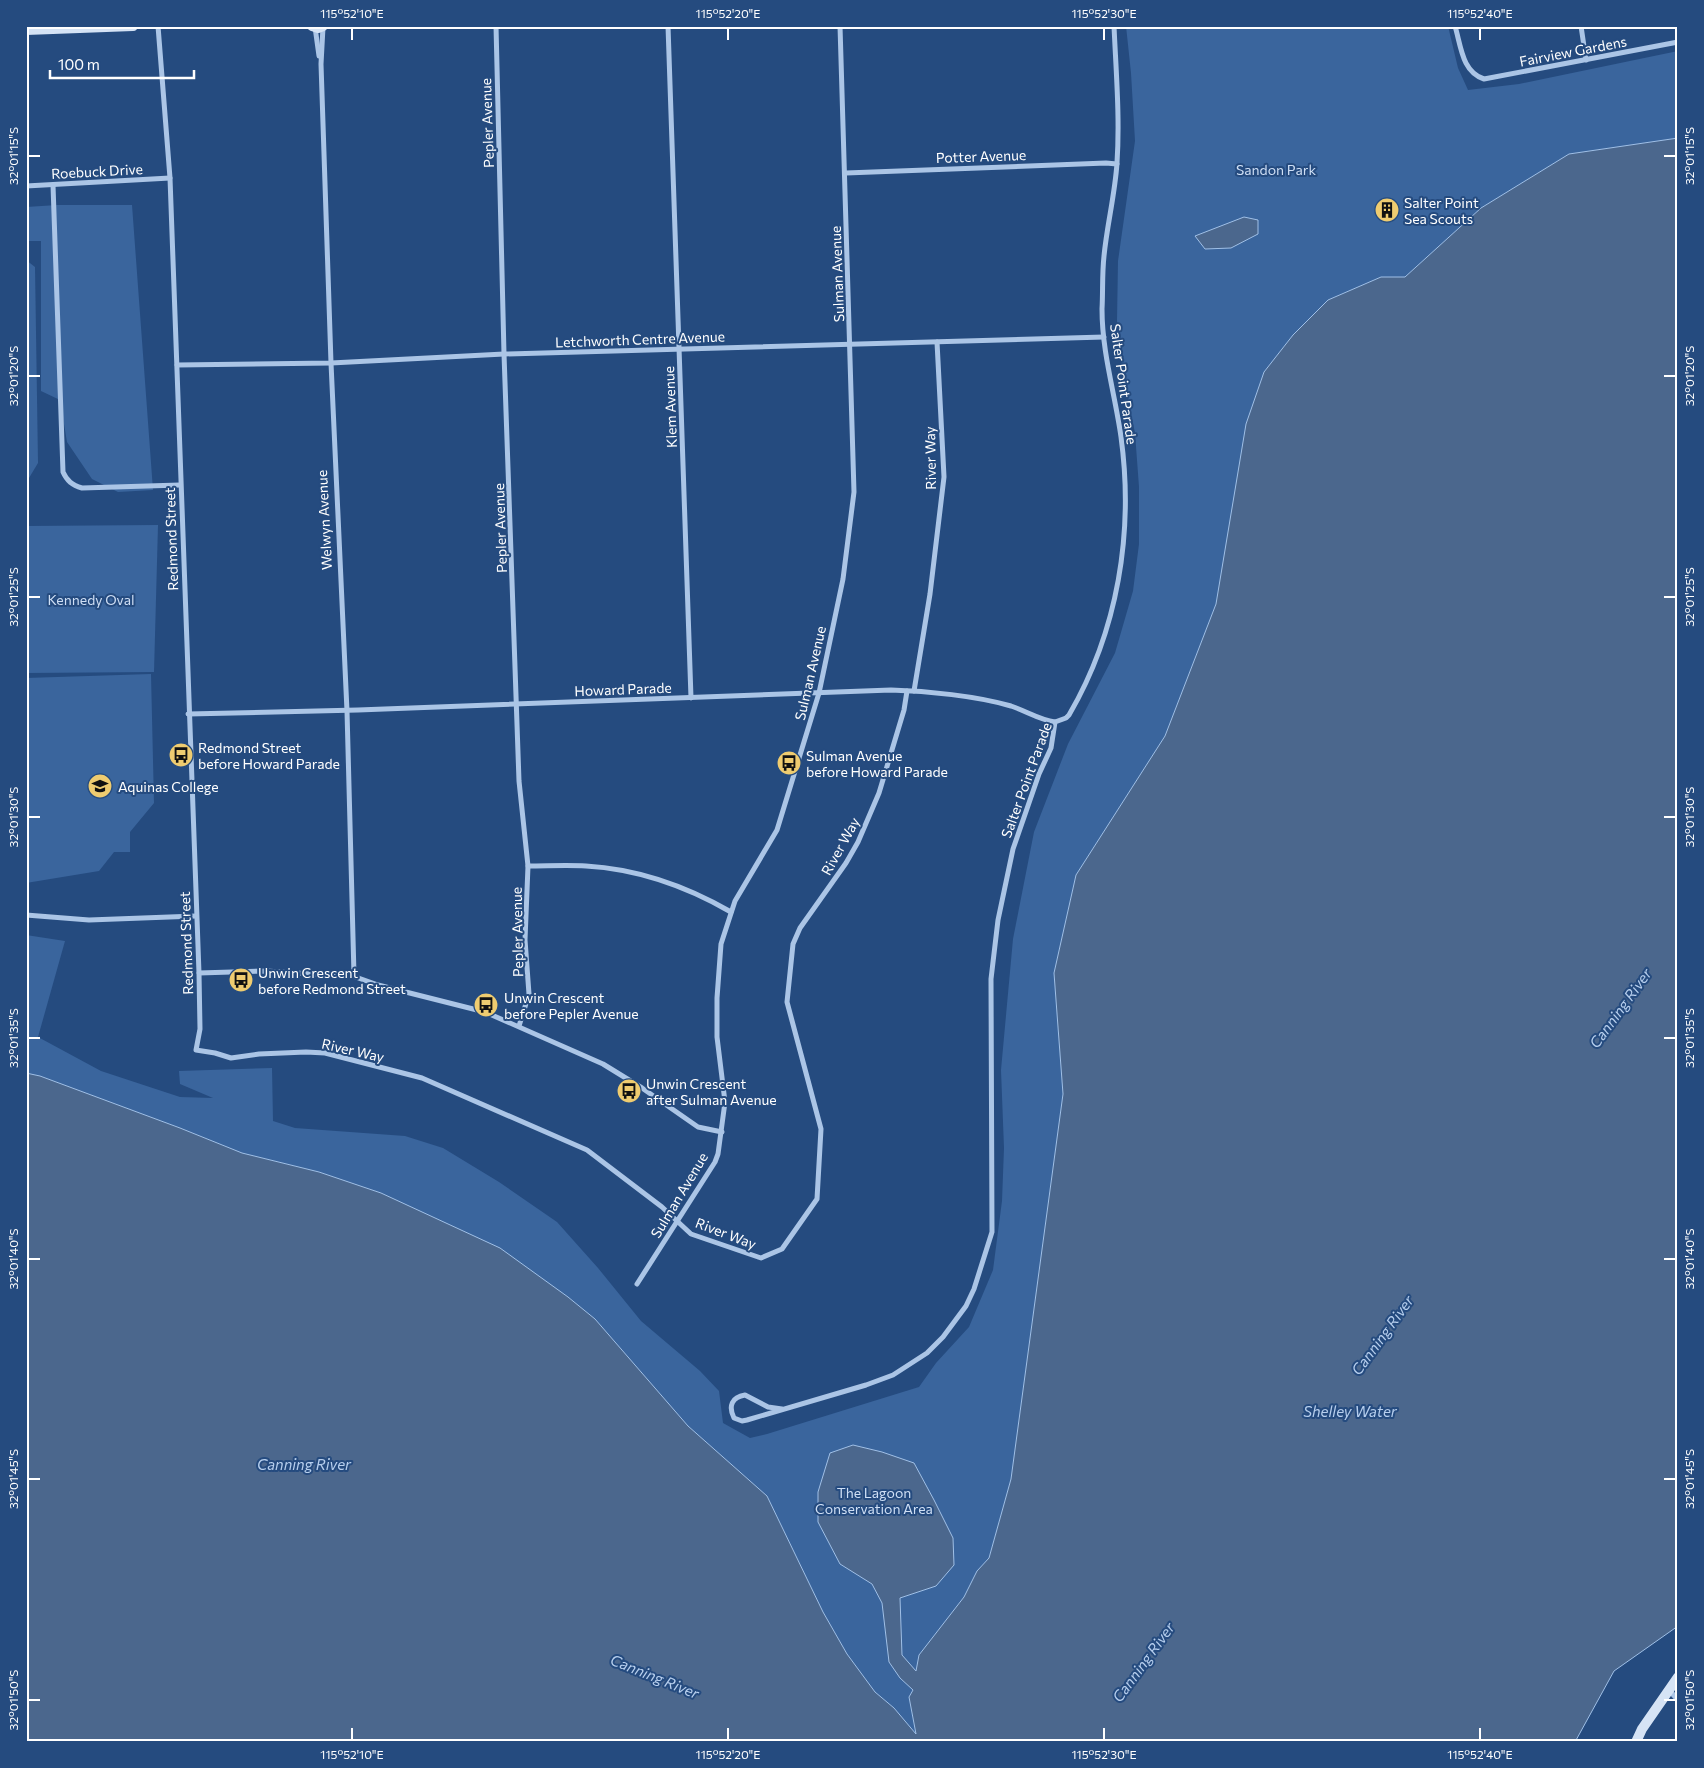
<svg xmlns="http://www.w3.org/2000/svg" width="1704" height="1768" font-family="Commissioner,sans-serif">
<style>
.green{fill:#3a659d}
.water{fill:#4b678d;stroke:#a0c0e7}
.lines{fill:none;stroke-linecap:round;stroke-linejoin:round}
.street{stroke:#abc5e6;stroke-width:5}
.secondary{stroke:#d5e3f5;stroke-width:10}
.ticks{fill:none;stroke:#fff;stroke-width:2}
.labels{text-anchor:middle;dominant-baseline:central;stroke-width:4;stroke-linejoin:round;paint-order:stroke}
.street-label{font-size:14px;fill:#fff;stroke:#254b7f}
.park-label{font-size:14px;fill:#cfdff5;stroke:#254b7f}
.poi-label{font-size:14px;fill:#fff;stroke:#254b7f;text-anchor:start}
.water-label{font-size:15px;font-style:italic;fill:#b7cfee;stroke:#254b7f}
.neatline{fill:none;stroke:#fff;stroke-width:2}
.ticks-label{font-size:12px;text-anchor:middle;fill:#fff}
</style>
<rect width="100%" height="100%" fill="#254b7f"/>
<g class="green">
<polygon points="1126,26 1448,26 1458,68 1468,90 1519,84 1678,51 1678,138 1569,154 1481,208 1405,277 1381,277 1328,300 1293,335 1264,372 1230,528 1216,604 1165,736 1076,875 1054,973 1063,1094 1011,1479 989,1558 977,1571 964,1597 919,1655 913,1690 909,1697 916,1735 894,1708 875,1692 847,1654 823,1612 767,1496 688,1426 595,1319 568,1297 435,1219 381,1193 319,1172 242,1153 180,1128 40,1076 26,1073 26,935 65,941 38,1037 101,1071 180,1097 213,1098 180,1084 179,1071 272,1068 273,1121 295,1128 405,1136 443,1148 499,1182 557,1222 598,1268 641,1321 700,1371 719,1391 723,1423 750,1438 767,1434 919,1387 936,1363 969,1327 993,1270 1002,1201 1004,1148 1001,1070 1013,939 1034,832 1068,744 1115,653 1133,591 1139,544 1139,487 1135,433 1123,374 1117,321 1118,261 1135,141 1131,73"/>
<polygon points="57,205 132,205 153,490 118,492 92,479 67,442 60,400 41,391 41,241 26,241 26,207"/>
<polygon points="26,260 35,267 38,463 26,483"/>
<polygon points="158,525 154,672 26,673 26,526"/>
<polygon points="151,674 154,803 130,832 130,852 114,852 99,871 26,883 26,678"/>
</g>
<g class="water">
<polygon points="1678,138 1678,1626 1614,1671 1575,1742 26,1742 26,1073 40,1076 180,1128 242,1153 319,1172 381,1193 500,1248 568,1297 595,1319 688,1426 767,1496 823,1612 847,1654 875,1692 894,1708 916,1734 909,1697 913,1690 900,1678 889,1662 882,1603 872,1584 840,1564 818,1522 818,1492 830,1453 853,1445 882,1452 914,1463 934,1500 953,1538 954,1565 936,1586 900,1598 902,1655 916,1671 919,1655 964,1597 977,1571 989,1558 1011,1479 1063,1094 1054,973 1076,875 1165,736 1216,604 1246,424 1264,372 1293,335 1328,300 1381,277 1405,277 1481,208 1569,154"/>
<polygon points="1244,217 1258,220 1258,234 1231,248 1205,249 1195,236"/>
</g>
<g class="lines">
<g class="street">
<polyline points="158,26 170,178 199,973 200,1029 196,1050 215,1053 231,1058 259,1054 306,1052 325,1053 422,1078 587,1150 662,1207 691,1234 761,1258 782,1249 817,1199 821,1129 787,1002 793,944 800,928 846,863 858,842 879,793 904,710 907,691"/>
<polyline points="496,26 504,354 519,781 528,866 525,940 529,994 519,1026"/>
<polyline points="668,26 691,698"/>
<path d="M1455,26C1461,46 1462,72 1484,79L1678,42"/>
<polyline points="1581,26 1586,60"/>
<polyline points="315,27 319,56"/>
<polyline points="323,27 321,64 331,363 347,711 354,975"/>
<polyline points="846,173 1106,163 1117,164"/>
<path d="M53,185L63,472C67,481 72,485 82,488L180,485"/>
<polyline points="26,186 170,178"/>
<polyline points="177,365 331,363 504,354 1104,337"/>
<polyline points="914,691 930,594 944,477 937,342"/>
<path d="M188,714L358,710L891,690C927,691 977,696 1011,706C1026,711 1040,720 1055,722"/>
<path d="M528,866C547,866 567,865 586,866C638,869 686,886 731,912"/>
<polyline points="26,915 89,920 196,916"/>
<polyline points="199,973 266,971 327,975 350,975 378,985 485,1012 603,1064 642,1088 698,1127 722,1132"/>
<polyline points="637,1284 715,1162 718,1154 725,1102 717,1037 717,998 721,944 735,901 777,830 819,693 843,579 854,492 840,26"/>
<path d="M782,1409L768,1407L745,1395C732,1397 728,1406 734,1418L742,1421L747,1420L866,1385L893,1375L927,1353L943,1337L966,1306L974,1289L992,1232L991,979L998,920L1013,849L1039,774L1051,748L1055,722L1066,718L1069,715C1118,631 1134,532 1121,437C1115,394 1102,353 1102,309C1103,292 1102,274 1104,256C1107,225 1115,194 1117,163C1120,118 1116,71 1114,26"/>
<polyline points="1669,1690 1678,1700"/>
</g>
<g class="secondary">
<polyline points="312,26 318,28 323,26"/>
<polyline points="26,30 133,26"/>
<polyline points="1636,1742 1642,1729 1678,1677"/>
</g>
</g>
<path class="ticks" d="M352,28V40M728,28V40M1104,28V40M1480,28V40M28,156H40M1664,156H1676M28,376H40M1664,376H1676M28,597H40M1664,597H1676M28,817H40M1664,817H1676M28,1038H40M1664,1038H1676M28,1259H40M1664,1259H1676M28,1479H40M1664,1479H1676M28,1700H40M1664,1700H1676M352,1728V1740M728,1728V1740M1104,1728V1740M1480,1728V1740"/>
<defs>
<symbol id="building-disc" viewBox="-11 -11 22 22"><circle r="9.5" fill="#efcc70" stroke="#254b7f"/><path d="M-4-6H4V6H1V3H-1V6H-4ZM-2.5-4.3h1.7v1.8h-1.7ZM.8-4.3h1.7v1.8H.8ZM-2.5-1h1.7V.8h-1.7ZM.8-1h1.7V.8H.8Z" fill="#111"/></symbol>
<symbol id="bus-disc" viewBox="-11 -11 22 22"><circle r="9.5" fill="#efcc70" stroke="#254b7f"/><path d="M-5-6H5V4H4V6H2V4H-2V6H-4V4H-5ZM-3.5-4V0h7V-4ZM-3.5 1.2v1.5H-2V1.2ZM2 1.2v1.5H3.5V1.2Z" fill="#111"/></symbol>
<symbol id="school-disc" viewBox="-11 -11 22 22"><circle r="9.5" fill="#efcc70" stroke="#254b7f"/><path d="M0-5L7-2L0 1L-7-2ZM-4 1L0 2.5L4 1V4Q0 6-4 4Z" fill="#111"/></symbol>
</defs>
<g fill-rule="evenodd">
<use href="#building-disc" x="1373" y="196" width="28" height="28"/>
<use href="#bus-disc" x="167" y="741" width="28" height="28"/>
<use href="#bus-disc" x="775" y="749" width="28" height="28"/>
<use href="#school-disc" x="86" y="772" width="28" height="28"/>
<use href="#bus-disc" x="227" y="966" width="28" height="28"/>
<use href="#bus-disc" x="472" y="991" width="28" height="28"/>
<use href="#bus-disc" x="615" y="1077" width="28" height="28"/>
</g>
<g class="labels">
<g class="street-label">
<text transform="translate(1573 51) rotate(-11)">Fairview Gardens</text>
<text transform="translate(487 123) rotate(-92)">Pepler Avenue</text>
<text transform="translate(981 156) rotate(-2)">Potter Avenue</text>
<text transform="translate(97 171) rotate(-3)">Roebuck Drive</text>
<text transform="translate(837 274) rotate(-92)">Sulman Avenue</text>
<text transform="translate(640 339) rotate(-2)">Letchworth Centre Avenue</text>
<text transform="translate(1124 384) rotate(82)">Salter Point Parade</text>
<text transform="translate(670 407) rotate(-92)">Klem Avenue</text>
<text transform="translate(930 458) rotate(-91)">River Way</text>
<text transform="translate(324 520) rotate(-93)">Welwyn Avenue</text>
<text transform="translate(500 528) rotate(-92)">Pepler Avenue</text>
<text transform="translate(171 539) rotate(-92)">Redmond Street</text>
<text transform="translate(810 673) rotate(-77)">Sulman Avenue</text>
<text transform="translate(623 689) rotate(-2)">Howard Parade</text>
<text transform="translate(1026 780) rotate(-70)">Salter Point Parade</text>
<text transform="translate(840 846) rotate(-61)">River Way</text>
<text transform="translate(517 932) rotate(-91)">Pepler Avenue</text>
<text transform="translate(186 943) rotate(-92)">Redmond Street</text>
<text transform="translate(353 1050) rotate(13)">River Way</text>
<text transform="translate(679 1195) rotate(-59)">Sulman Avenue</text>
<text transform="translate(726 1233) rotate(21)">River Way</text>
</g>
<g class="park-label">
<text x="1276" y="169">Sandon Park</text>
<text x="91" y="599">Kennedy Oval</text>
<text x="874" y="1492">The Lagoon<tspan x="874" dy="16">Conservation Area</tspan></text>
</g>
<g class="poi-label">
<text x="1404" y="202">Salter Point<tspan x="1404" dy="16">Sea Scouts</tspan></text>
<text x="198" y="747">Redmond Street<tspan x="198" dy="16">before Howard Parade</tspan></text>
<text x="806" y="755">Sulman Avenue<tspan x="806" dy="16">before Howard Parade</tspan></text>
<text x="118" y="786">Aquinas College</text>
<text x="258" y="972">Unwin Crescent<tspan x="258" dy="16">before Redmond Street</tspan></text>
<text x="504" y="997">Unwin Crescent<tspan x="504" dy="16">before Pepler Avenue</tspan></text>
<text x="646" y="1083">Unwin Crescent<tspan x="646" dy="16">after Sulman Avenue</tspan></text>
</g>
<g class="water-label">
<text transform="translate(1620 1008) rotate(-54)">Canning River</text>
<text transform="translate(1382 1335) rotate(-54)">Canning River</text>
<text x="1350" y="1411">Shelley Water</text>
<text x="304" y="1464">Canning River</text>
<text transform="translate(1143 1662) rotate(-54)">Canning River</text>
<text transform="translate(655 1676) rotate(22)">Canning River</text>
</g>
</g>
<rect width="1704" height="1768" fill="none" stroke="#254b7f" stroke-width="55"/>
<path d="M50 70v8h144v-8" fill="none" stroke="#ffffff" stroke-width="2.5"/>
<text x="58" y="70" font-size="15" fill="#ffffff" stroke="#254b7f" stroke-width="4" paint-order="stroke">100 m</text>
<rect x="28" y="28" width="1648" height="1712" class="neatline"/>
<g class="ticks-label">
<text x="352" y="18">115°52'10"E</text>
<text x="728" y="18">115°52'20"E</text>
<text x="1104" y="18">115°52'30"E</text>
<text x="1480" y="18">115°52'40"E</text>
<text transform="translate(14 156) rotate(-90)" y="4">32°01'15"S</text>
<text transform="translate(1690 156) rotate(-90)" y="4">32°01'15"S</text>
<text transform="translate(14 376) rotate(-90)" y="4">32°01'20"S</text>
<text transform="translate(1690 376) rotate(-90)" y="4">32°01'20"S</text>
<text transform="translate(14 597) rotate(-90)" y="4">32°01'25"S</text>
<text transform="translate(1690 597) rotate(-90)" y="4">32°01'25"S</text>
<text transform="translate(14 817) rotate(-90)" y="4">32°01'30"S</text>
<text transform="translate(1690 817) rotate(-90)" y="4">32°01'30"S</text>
<text transform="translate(14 1038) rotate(-90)" y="4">32°01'35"S</text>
<text transform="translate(1690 1038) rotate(-90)" y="4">32°01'35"S</text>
<text transform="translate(14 1259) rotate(-90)" y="4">32°01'40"S</text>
<text transform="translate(1690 1259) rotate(-90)" y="4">32°01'40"S</text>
<text transform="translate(14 1479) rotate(-90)" y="4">32°01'45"S</text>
<text transform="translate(1690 1479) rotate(-90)" y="4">32°01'45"S</text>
<text transform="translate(14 1700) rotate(-90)" y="4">32°01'50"S</text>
<text transform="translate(1690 1700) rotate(-90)" y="4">32°01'50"S</text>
<text x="352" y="1759">115°52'10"E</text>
<text x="728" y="1759">115°52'20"E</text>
<text x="1104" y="1759">115°52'30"E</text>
<text x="1480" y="1759">115°52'40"E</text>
</g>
</svg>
